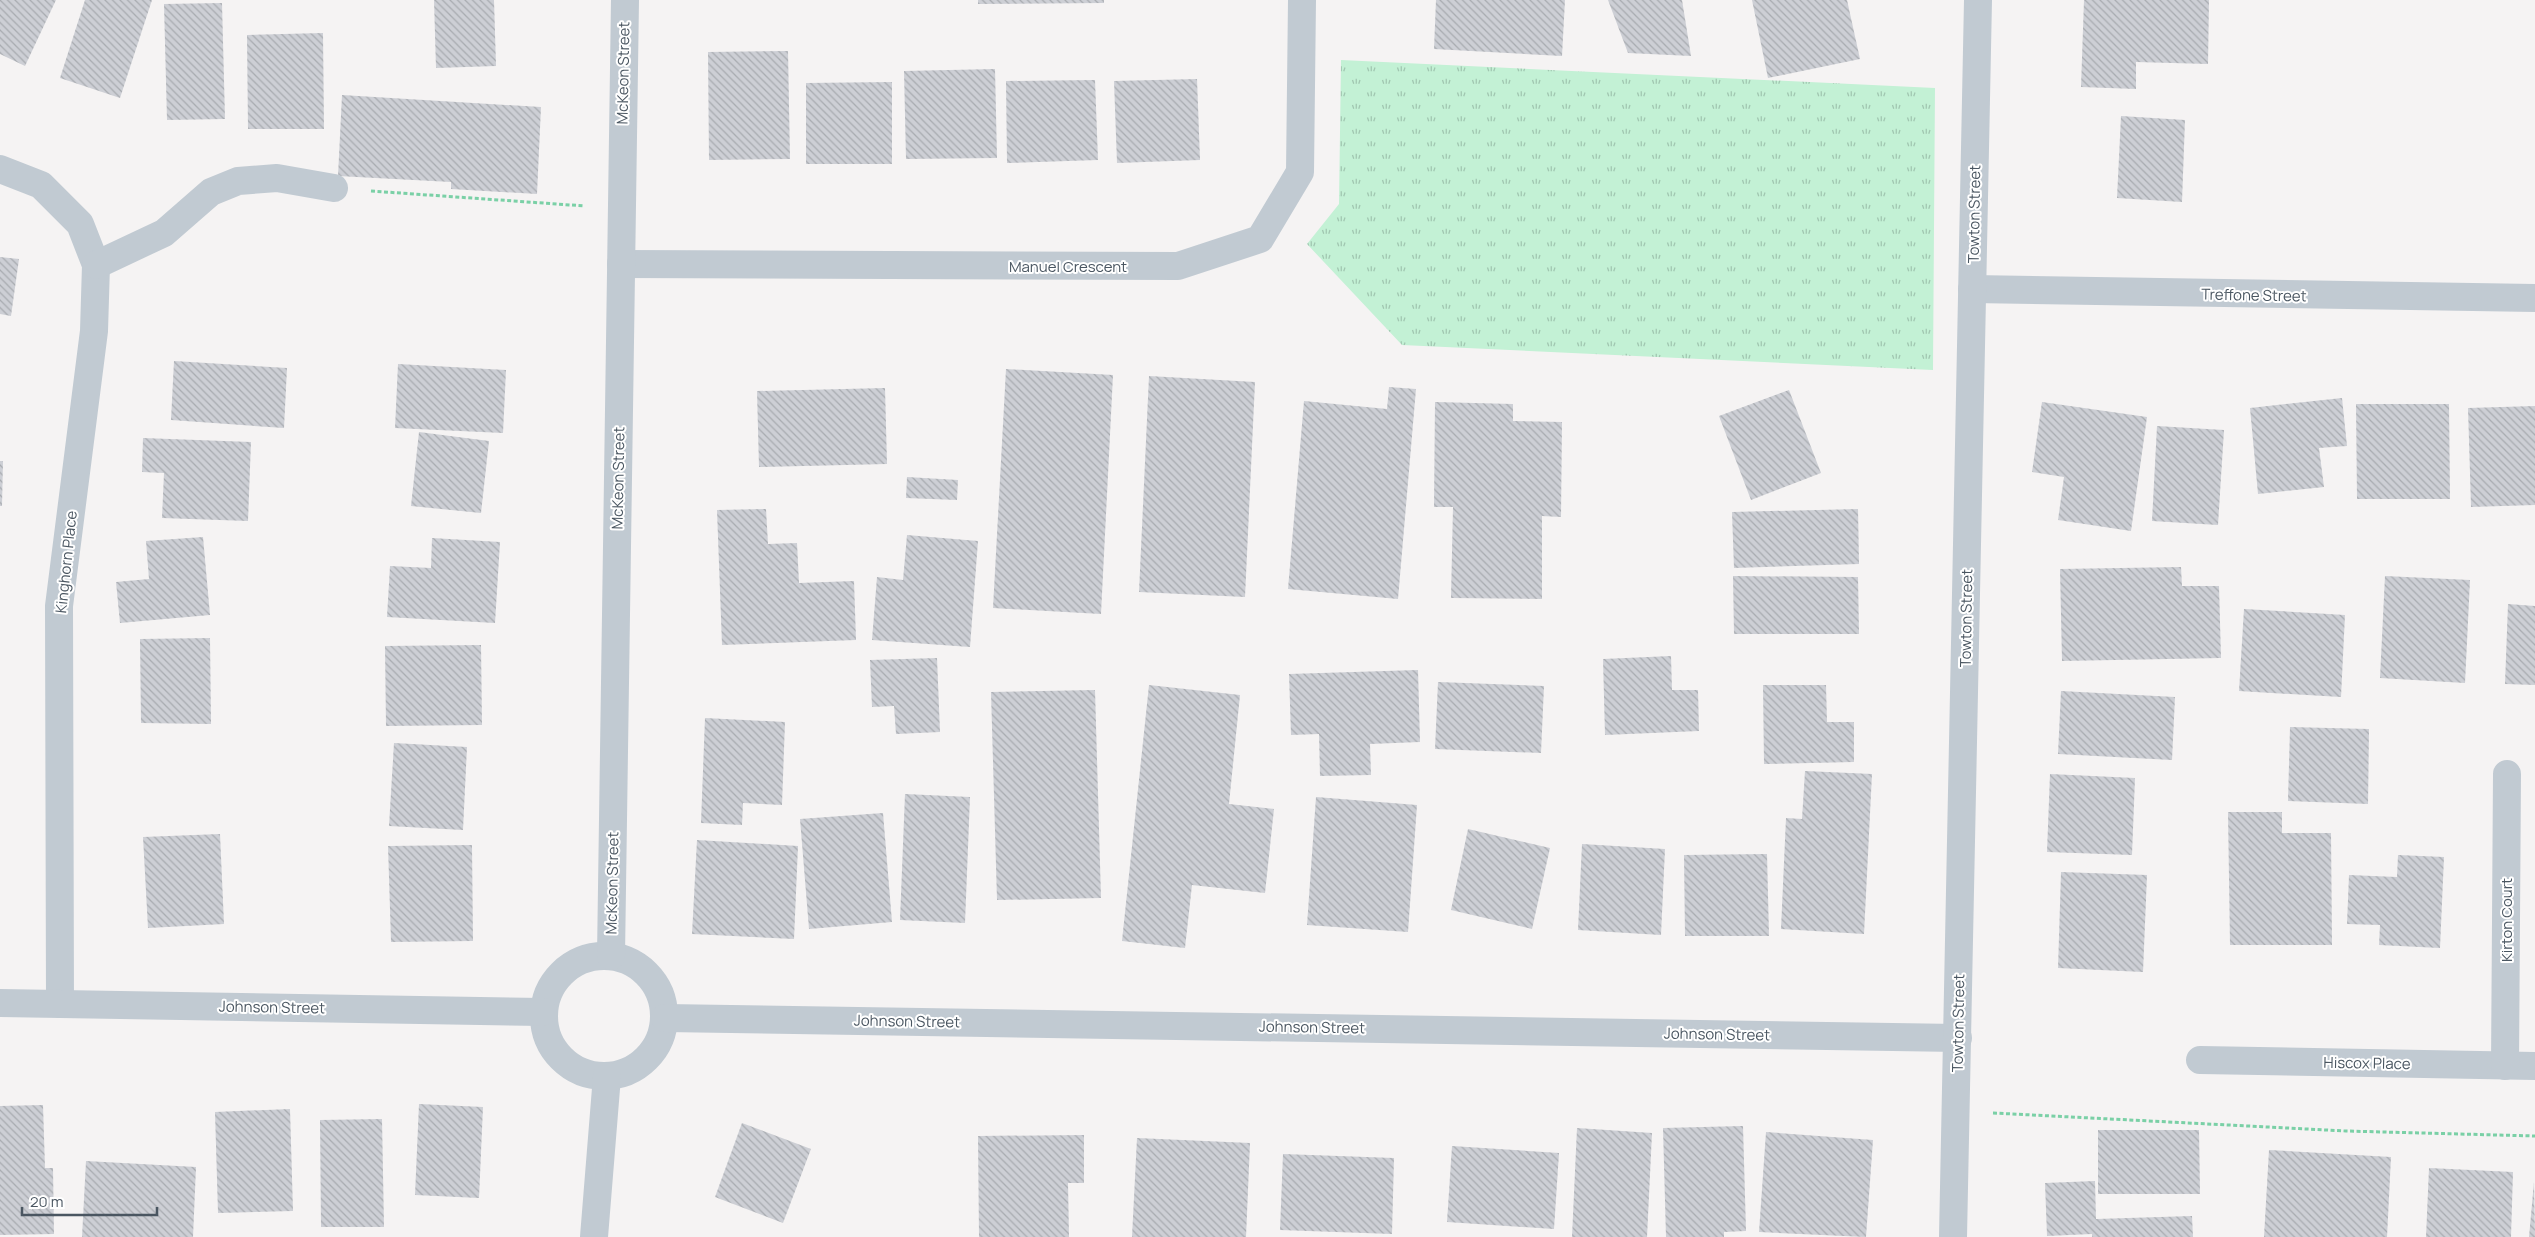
<svg xmlns="http://www.w3.org/2000/svg" width="2535" height="1237" font-family="Manrope,sans-serif">
<style>
.park{fill:url(#park-tufts)}
.building{fill:url(#building-back-hatch)}
.lines{fill:none;stroke-linecap:round;stroke-linejoin:round}
.path{stroke:#7ad0a6;stroke-width:3;stroke-dasharray:4 2.5;stroke-linecap:butt}
.minor{stroke:#c1cad2;stroke-width:28}
.labels{text-anchor:middle;dominant-baseline:central;stroke-width:4;stroke-linejoin:round;paint-order:stroke}
.street-label{font-size:15px;fill:#4a5661;stroke:#fff}
</style>
<defs>
<pattern id="park-tufts" width="24" height="20" patternUnits="userSpaceOnUse" patternTransform="scale(1.25)"><rect width="24" height="20" fill="#c3f1d5"/><path d="M3 7l-1-3M5 7V3M7 7l1-3M15 17l-1-3M17 17v-4M19 17l1-3" fill="none" stroke="#a0c6b0"/></pattern>
<pattern id="building-back-hatch" width="6" height="6" patternUnits="userSpaceOnUse" patternTransform="scale(1.25)"><rect width="6" height="6" fill="#cdcfd5"/><path d="M-1 5l2 2M0 0l6 6M5-1l2 2" fill="none" stroke="#a8abb0"/></pattern>
</defs>
<rect width="100%" height="100%" fill="#f5f3f3"/>
<polygon class="park" points="1341,60 1935,88 1933,370 1402,345 1307,244 1339,204"/>
<g class="building">
<polygon points="0,0 56,0 25,66 0,54"/>
<polygon points="85,0 152,0 120,98 60,78"/>
<polygon points="434,0 494,0 496,66 436,68"/>
<polygon points="978,0 1104,0 1104,3 978,4"/>
<polygon points="1436,0 1565,0 1562,56 1434,49"/>
<polygon points="1608,0 1682,0 1691,56 1628,53"/>
<polygon points="1752,0 1847,0 1860,59 1768,78"/>
<polygon points="2084,0 2209,0 2208,64 2136,62 2136,89 2081,87"/>
<polygon points="222,3 225,119 167,120 164,4"/>
<polygon points="323,33 324,129 248,129 247,35"/>
<polygon points="788,51 790,159 709,160 708,52"/>
<polygon points="995,69 997,158 906,159 904,71"/>
<polygon points="1197,79 1200,160 1117,163 1114,81"/>
<polygon points="1095,80 1098,160 1007,163 1006,81"/>
<polygon points="892,82 892,164 806,164 806,83"/>
<polygon points="342,95 541,107 537,194 451,189 451,182 338,176"/>
<polygon points="2121,116 2185,120 2182,202 2117,198"/>
<polygon points="0,257 19,259 11,316 0,314"/>
<polygon points="174,361 287,368 284,428 171,420"/>
<polygon points="398,364 506,370 503,433 395,428"/>
<polygon points="1006,369 1113,375 1101,614 993,608"/>
<polygon points="1149,376 1255,382 1245,597 1139,592"/>
<polygon points="1389,387 1416,389 1398,599 1288,589 1304,401 1387,409"/>
<polygon points="885,388 887,464 759,467 757,391"/>
<polygon points="1789,390 1821,473 1751,500 1719,416"/>
<polygon points="2342,398 2347,446 2319,448 2324,487 2258,494 2250,408"/>
<polygon points="1435,402 1513,404 1513,421 1562,422 1561,517 1542,516 1542,599 1451,598 1453,507 1434,507"/>
<polygon points="2042,402 2147,417 2131,531 2058,520 2064,477 2032,472"/>
<polygon points="2356,404 2449,404 2450,499 2357,499"/>
<polygon points="2535,406 2535,505 2471,507 2468,408"/>
<polygon points="2157,426 2224,430 2218,525 2152,521"/>
<polygon points="419,432 489,441 481,513 411,506"/>
<polygon points="143,438 251,442 248,521 162,518 164,473 142,472"/>
<polygon points="0,461 3,461 2,506 0,506"/>
<polygon points="907,477 958,480 957,500 906,498"/>
<polygon points="766,509 768,544 797,543 799,583 854,581 856,640 722,645 717,510"/>
<polygon points="1858,509 1859,564 1734,568 1732,512"/>
<polygon points="907,535 978,541 970,647 872,640 877,577 903,580"/>
<polygon points="203,537 210,615 120,623 116,582 149,579 146,541"/>
<polygon points="432,538 500,542 495,623 387,617 390,566 431,568"/>
<polygon points="2181,567 2182,586 2219,586 2221,658 2062,661 2060,569"/>
<polygon points="1733,576 1858,577 1859,634 1734,634"/>
<polygon points="2385,576 2470,580 2465,683 2380,678"/>
<polygon points="2508,604 2535,606 2535,685 2505,684"/>
<polygon points="2244,609 2345,615 2341,697 2239,691"/>
<polygon points="210,638 211,724 141,723 140,639"/>
<polygon points="481,645 482,725 386,726 385,646"/>
<polygon points="1671,656 1672,690 1698,690 1699,731 1605,735 1603,659"/>
<polygon points="937,658 940,732 896,734 894,706 872,707 870,660"/>
<polygon points="1418,670 1420,742 1370,744 1371,775 1320,776 1319,734 1291,735 1289,674"/>
<polygon points="1438,682 1544,686 1541,753 1435,749"/>
<polygon points="1149,685 1240,695 1229,804 1274,809 1265,893 1192,885 1185,948 1122,941"/>
<polygon points="1763,685 1826,685 1827,722 1854,722 1854,762 1764,764"/>
<polygon points="1095,690 1101,898 997,900 991,692"/>
<polygon points="2061,691 2175,697 2172,760 2058,754"/>
<polygon points="705,718 785,722 782,805 743,803 742,825 701,823"/>
<polygon points="2290,727 2369,729 2368,804 2288,801"/>
<polygon points="394,743 467,747 463,830 389,826"/>
<polygon points="1805,771 1872,774 1864,934 1781,929 1786,818 1802,819"/>
<polygon points="2050,774 2135,778 2132,855 2047,852"/>
<polygon points="905,794 970,797 965,923 900,920"/>
<polygon points="1316,797 1417,805 1408,932 1307,925"/>
<polygon points="2228,812 2282,812 2282,833 2331,833 2332,945 2230,945"/>
<polygon points="883,813 892,922 809,929 800,819"/>
<polygon points="1468,829 1550,848 1532,929 1451,910"/>
<polygon points="220,834 224,924 148,928 143,837"/>
<polygon points="697,840 798,846 794,939 692,934"/>
<polygon points="1582,844 1665,849 1661,935 1578,930"/>
<polygon points="472,845 473,941 391,942 388,846"/>
<polygon points="1767,854 1769,936 1685,936 1684,855"/>
<polygon points="2398,855 2444,857 2440,948 2379,945 2380,925 2347,924 2349,875 2397,877"/>
<polygon points="2061,872 2147,875 2143,972 2058,968"/>
<polygon points="419,1104 483,1107 479,1198 415,1195"/>
<polygon points="43,1105 45,1168 53,1168 54,1234 0,1235 0,1106"/>
<polygon points="290,1109 293,1211 218,1213 215,1112"/>
<polygon points="382,1119 384,1227 321,1227 320,1120"/>
<polygon points="742,1123 811,1149 783,1223 715,1197"/>
<polygon points="1743,1126 1746,1231 1724,1232 1724,1237 1666,1237 1663,1128"/>
<polygon points="1577,1128 1652,1133 1647,1237 1572,1237"/>
<polygon points="2098,1130 2199,1130 2200,1194 2098,1194"/>
<polygon points="1766,1132 1873,1140 1866,1237 1759,1232"/>
<polygon points="1084,1135 1084,1183 1068,1183 1069,1237 979,1237 978,1136"/>
<polygon points="1137,1138 1250,1143 1246,1237 1132,1237"/>
<polygon points="1452,1146 1559,1153 1554,1229 1447,1222"/>
<polygon points="2269,1150 2391,1157 2387,1237 2264,1237"/>
<polygon points="1283,1154 1394,1158 1392,1234 1280,1230"/>
<polygon points="86,1161 196,1167 193,1237 82,1237"/>
<polygon points="2429,1168 2513,1172 2511,1237 2426,1237"/>
<polygon points="2095,1181 2096,1219 2192,1216 2193,1237 2092,1237 2092,1234 2047,1236 2045,1183"/>
<polygon points="2534,1182 2535,1237 2529,1237"/>
</g>
<g class="lines">
<g class="path">
<polyline points="371,191 585,206"/>
<polyline points="1993,1113 2346,1131 2535,1136"/>
</g>
<g class="minor">
<polyline points="0,169 41,185 80,224 96,265 94,331 59,606 60,1004"/>
<polyline points="621,264 1178,266 1260,239 1300,172 1302,0"/>
<polyline points="96,265 164,233 211,192 238,181 277,178 334,188"/>
<polyline points="1972,289 2535,298"/>
<circle cx="604" cy="1016" r="60"/>
<polyline points="611,956 625,0"/>
<polyline points="0,1003 543,1012"/>
<polyline points="665,1018 1958,1038"/>
<polyline points="2200,1060 2535,1066"/>
<polyline points="2505,1066 2507,774"/>
<polyline points="594,1237 607,1076"/>
<polyline points="1953,1237 1978,0"/>
</g>
</g>
<g class="labels">
<g class="street-label">
<text transform="translate(623 73) rotate(-89)">McKeon Street</text>
<text transform="translate(1974 214) rotate(-89)">Towton Street</text>
<text x="1068" y="266">Manuel Crescent</text>
<text transform="translate(2254 295) rotate(1)">Treffone Street</text>
<text transform="translate(618 478) rotate(-89)">McKeon Street</text>
<text transform="translate(66 562) rotate(-84)">Kinghorn Place</text>
<text transform="translate(1966 618) rotate(-89)">Towton Street</text>
<text transform="translate(612 883) rotate(-89)">McKeon Street</text>
<text transform="translate(2506 920) rotate(-90)">Kirton Court</text>
<text transform="translate(272 1007) rotate(1)">Johnson Street</text>
<text transform="translate(907 1021) rotate(1)">Johnson Street</text>
<text transform="translate(1958 1023) rotate(-89)">Towton Street</text>
<text transform="translate(1312 1027) rotate(1)">Johnson Street</text>
<text transform="translate(1717 1034) rotate(1)">Johnson Street</text>
<text transform="translate(2367 1063) rotate(1)">Hiscox Place</text>
</g>
</g>
<path d="M22 1207v8h135v-8" fill="none" stroke="#4a5661" stroke-width="2.5"/>
<text x="30" y="1207" font-size="15" fill="#4a5661" stroke="#ffffff" stroke-width="4" paint-order="stroke">20 m</text>
</svg>
